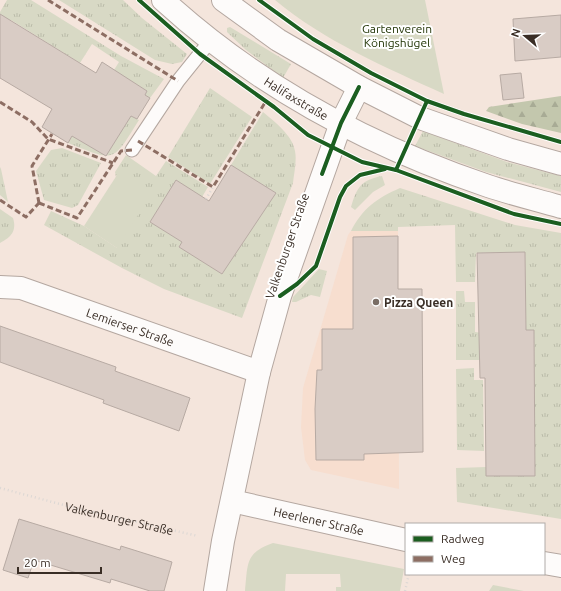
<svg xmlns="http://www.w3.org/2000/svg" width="561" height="591" font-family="Ubuntu,sans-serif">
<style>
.built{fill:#f7decf}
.grass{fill:url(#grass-tufts)}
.forest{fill:url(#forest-firs)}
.green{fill:#d8d9c5}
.building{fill:#d9ccc5;stroke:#b7aaa3}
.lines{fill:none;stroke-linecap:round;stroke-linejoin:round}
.service-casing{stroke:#b4a7a0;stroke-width:15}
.minor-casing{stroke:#b4a7a0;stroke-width:24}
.tertiary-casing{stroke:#b4a7a0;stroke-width:24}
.secondary-casing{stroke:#b4a7a0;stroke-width:24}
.path{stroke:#dbd7d4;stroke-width:2.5;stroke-dasharray:1 3;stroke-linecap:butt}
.service{stroke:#fdfbfa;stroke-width:13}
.minor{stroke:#fdfbfa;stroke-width:22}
.tertiary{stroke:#fdfbfa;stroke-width:22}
.secondary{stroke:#fdfbfa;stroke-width:22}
.quiet{stroke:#8d6e63;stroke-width:3;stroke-dasharray:6 3;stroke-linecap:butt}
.cycleway-casing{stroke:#fff;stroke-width:6}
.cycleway{stroke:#1b5e20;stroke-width:4}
.poi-dot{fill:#7a6d65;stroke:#fff;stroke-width:1.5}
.labels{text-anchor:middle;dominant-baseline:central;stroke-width:4;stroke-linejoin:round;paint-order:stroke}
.park-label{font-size:12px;fill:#233607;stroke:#fff}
.street-label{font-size:12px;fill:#392d25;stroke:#fff}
.poi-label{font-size:12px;font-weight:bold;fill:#392d25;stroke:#fff;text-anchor:start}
</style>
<defs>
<pattern id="grass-tufts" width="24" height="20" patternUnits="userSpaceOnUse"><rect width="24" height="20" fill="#d8d9c5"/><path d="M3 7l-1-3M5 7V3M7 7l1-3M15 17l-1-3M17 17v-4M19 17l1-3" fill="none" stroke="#babba9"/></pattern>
<pattern id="forest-firs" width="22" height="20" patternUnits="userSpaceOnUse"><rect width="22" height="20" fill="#c3c7ad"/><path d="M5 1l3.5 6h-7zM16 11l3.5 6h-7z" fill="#a8ab95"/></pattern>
</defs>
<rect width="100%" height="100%" fill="#f4e5dc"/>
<polygon class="built" points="351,231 398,231 399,489 311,470 305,460 301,427 303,388 348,235"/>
<g class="grass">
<polygon points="7,0 31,0 121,56 164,79 150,98 145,95 147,91 114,70 119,62 92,44 80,63 11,20 0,22 0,12"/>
<polygon points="59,0 123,0 142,18 187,54 182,62 172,64 155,60"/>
<polygon points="230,27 291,64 283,78 246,50 227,32 227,28"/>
<polygon points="210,88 252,117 210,184 168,157"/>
<path d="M263,112C274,121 293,136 295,151C297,161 294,173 293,183L242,318L164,289L122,268L44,225L51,211L84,226L117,248V175L116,177L115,172L126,155L156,176L166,161L208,187L202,197L176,180L150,222L182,242L179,247L222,274L276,193L231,165Z"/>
<path d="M131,116L139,120C112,163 116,162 68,143L72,136L106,156Z"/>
<polygon points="423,131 507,162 561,176 561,192 486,172 415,146"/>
<polygon points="62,148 101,163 78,205 72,208 44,200 36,171 51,150"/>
<polygon points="0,167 1,169 8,202 0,195"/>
<path d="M382,176L385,185L373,192L355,210L351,207C357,187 361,180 382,176Z"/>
<path d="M400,188L515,225L561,233V519L457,502L456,468L486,467L535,476L534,330H526L525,252L476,253L475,282H456L455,225L398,227V231H351C362,209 377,198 400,188Z"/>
<path d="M0,209L13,218C17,231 11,237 0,243Z"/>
<polygon points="319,269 327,271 320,297 311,295 296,302 292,302 293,297"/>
<polygon points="456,291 464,291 465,302 475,302 475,332 483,333 484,360 456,360"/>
<polygon points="474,368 474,380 483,380 484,451 457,450 456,369"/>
</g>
<polygon class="forest" points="561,96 561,133 522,124 486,111 489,107"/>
<g class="green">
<path d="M275,0H425L444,94C387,68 324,41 275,0Z"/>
<polygon points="117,175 150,196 117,248 84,226"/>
<path d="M273,543L404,569L400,591H336V587H341L340,574H286L285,591H245C248,563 245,553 273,543Z"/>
<polygon points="493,585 524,591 489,591"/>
</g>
<g class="building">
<polygon points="0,14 96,73 102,62 147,91 145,95 150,98 137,119 131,116 106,156 72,136 68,143 42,127 52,109 0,78"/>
<polygon points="561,15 561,57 515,61 513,19"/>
<polygon points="521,73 524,98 503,100 500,75"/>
<polygon points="231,165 276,193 222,274 179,247 182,242 150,222 176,180 209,201"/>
<polygon points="398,236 398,289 422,289 423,452 364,454 364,460 316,460 315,409 317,370 322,370 322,329 353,329 353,237"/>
<polygon points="525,252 526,330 534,330 535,476 486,476 485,378 480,378 477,253"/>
<polygon points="0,326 116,367 115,371 190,398 179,431 103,403 104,400 0,362"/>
<polygon points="19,519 120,550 121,546 172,562 164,591 150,591 111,579 110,583 34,560 28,578 3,570"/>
</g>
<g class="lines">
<defs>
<polyline id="service" points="132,150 178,81 211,40"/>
<g id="minor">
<path id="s2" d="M0,287L21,288L259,372"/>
<path id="s3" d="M232,501L406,540"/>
<polyline points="544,563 561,566"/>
</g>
<polyline id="tertiary" points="215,591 223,541 259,372 280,296 341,123 359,87"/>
<g id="secondary">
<path id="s4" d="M163,0C256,85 369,146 488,186C512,194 537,200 561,207"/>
<polyline points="223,0 278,40 359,87 420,118 508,149 561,164"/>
</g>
</defs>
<use href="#service" class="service-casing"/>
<use href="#minor" class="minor-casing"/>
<use href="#tertiary" class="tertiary-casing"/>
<use href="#secondary" class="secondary-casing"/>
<g class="path">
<polyline points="206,199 213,187"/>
<path id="s1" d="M0,488L71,507L198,536"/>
<polyline points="405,591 409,574"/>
</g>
<use href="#service" class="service"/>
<use href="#minor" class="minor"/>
<use href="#tertiary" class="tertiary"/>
<use href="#secondary" class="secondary"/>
<g class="quiet">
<polyline points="48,0 178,81"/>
<polyline points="0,102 32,122 48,139 113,163"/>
<polyline points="138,141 213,187 266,101"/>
<polyline points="0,200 26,217 39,203"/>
<polyline points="39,203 77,218 121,151 132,150"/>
<polyline points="39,203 32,166 52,134"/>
</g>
<defs>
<g id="cycleway">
<polyline points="139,0 200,54 274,107 308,135 362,162 396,170 514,214 561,224"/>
<polyline points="259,0 313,39 371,73 427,101 464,114 561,142"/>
<polyline points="396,170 427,101"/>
<polyline points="322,174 341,123 359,87"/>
<polyline points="280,296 297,284 316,266 340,197 346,186 360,175 385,169"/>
</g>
</defs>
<use href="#cycleway" class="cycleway-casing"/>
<use href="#cycleway" class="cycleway"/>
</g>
<circle class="poi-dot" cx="376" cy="302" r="4"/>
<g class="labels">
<g class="park-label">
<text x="397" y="28">Gartenverein<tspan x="397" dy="14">Königshügel</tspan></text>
</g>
<g class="street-label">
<text stroke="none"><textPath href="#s4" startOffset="166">Halifaxstraße</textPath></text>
<text transform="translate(287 246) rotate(-71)">Valkenburger Straße</text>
<text stroke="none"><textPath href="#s2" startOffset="137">Lemierser Straße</textPath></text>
<text stroke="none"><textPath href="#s1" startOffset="123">Valkenburger Straße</textPath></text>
<text stroke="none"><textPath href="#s3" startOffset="89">Heerlener Straße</textPath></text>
</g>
<g class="poi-label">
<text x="384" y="302">Pizza Queen</text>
</g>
</g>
<rect x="405" y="523" width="140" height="52" fill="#ffffff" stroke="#b0aba8"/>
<rect x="413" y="536" width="20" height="6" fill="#1b5e20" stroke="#b0aba8"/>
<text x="441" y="543" font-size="12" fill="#392d25">Radweg</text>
<rect x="413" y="556" width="20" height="6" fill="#8d6e63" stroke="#b0aba8"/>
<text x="441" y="563" font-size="12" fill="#392d25">Weg</text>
<g transform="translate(525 36) rotate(289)" stroke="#ffffff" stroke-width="3" paint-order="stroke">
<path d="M0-3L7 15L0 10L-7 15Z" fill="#392d25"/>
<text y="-6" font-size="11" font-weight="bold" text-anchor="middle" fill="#392d25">N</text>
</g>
<path d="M18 567v6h83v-6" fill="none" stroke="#392d25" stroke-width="2"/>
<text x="24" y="567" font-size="12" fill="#392d25" stroke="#ffffff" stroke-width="3" paint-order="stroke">20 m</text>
</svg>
